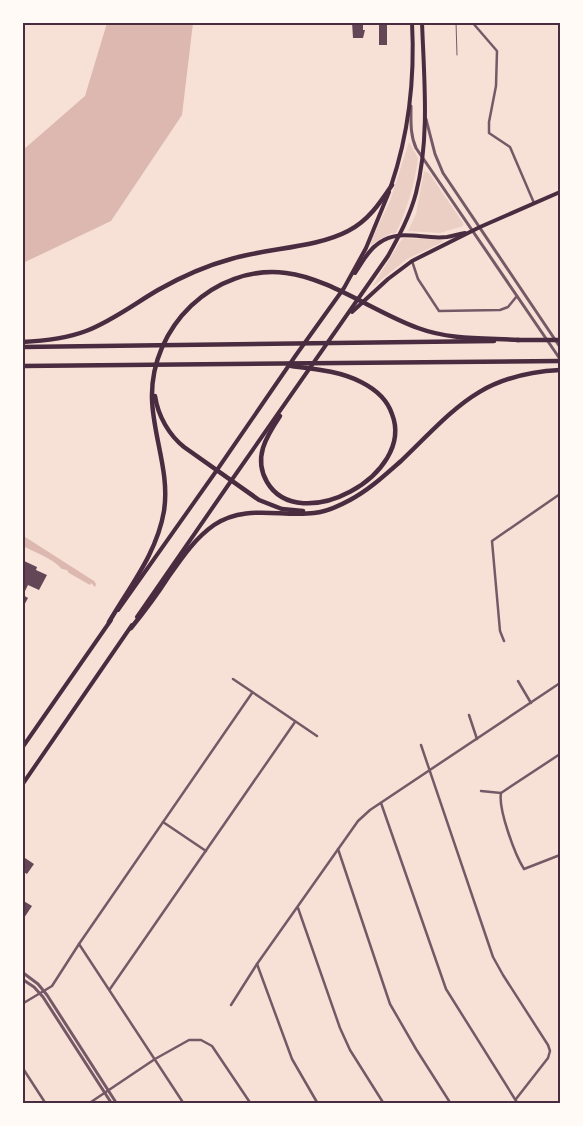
<svg xmlns="http://www.w3.org/2000/svg" width="583" height="1126" font-family="Manrope,sans-serif">
<style>
.green{fill:#ebcfc5}
.water{fill:#dcb8b0}
.building{fill:#644757}
.lines{fill:none;stroke-linecap:round;stroke-linejoin:round}
.service{stroke:#755966;stroke-width:1}
.minor{stroke:#755966;stroke-width:2.5}
.tertiary{stroke:#755966;stroke-width:3}
.primary{stroke:#4a2c40;stroke-width:4}
.trunk{stroke:#4a2c40;stroke-width:4}
.motorway{stroke:#4a2c40;stroke-width:4.5}
.neatline{fill:none;stroke:#4a2c40;stroke-width:2}
</style>
<rect width="100%" height="100%" fill="#f7e1d7"/>
<g class="green">
<path d="M409,142L418,158C415,184 407,209 396,233L389,234L371,245L370,243L390,201Z"/>
<polygon points="424,171 429,173 463,223 463,226 440,233 408,231 416,214"/>
<polygon points="404,238 442,240 443,242 407,259 372,287 400,242"/>
</g>
<g class="water">
<polygon points="107,23 193,23 182,115 111,221 23,263 23,150 85,96"/>
<path d="M22,535L94,581L96,584L95,587L91,583L90,585L69,573L67,570L62,569C52,558 36,553 23,546Z"/>
</g>
<g class="building">
<polygon points="352,22 363,22 363,30 365,30 363,38 353,38"/>
<rect x="379" y="22" width="8" height="23"/>
<polygon points="22,560 37,567 36,570 47,575 39,590 28,585 23,595 28,598 22,609"/>
<polygon points="22,856 34,864 27,874 22,871"/>
<polygon points="22,900 32,906 22,921"/>
</g>
<g class="lines">
<polyline class="service" points="456,22 457,55"/>
<g class="minor">
<polyline points="472,22 497,51 496,86 489,122 489,133 510,147 534,203"/>
<polyline points="412,261 418,279 439,311 500,310 508,307 517,296"/>
<polyline points="504,641 500,631 492,541 560,494"/>
<polyline points="233,679 317,736"/>
<polyline points="518,681 531,703"/>
<polyline points="469,715 477,739"/>
<polyline points="421,745 493,957 503,975 548,1045 550,1051 548,1058 516,1099"/>
<polyline points="481,791 501,793 560,754"/>
<path d="M501,793C498,809 515,855 524,869L560,855"/>
<polyline points="381,803 446,989 518,1104"/>
<polyline points="163,822 206,851"/>
<polyline points="338,849 390,1004 416,1049 451,1104"/>
<polyline points="298,908 340,1028 350,1050 384,1104"/>
<polyline points="79,944 184,1104"/>
<polyline points="257,964 292,1059 318,1104"/>
<polyline points="110,989 295,722"/>
<polyline points="22,1004 52,986 79,944 252,693"/>
<polyline points="231,1005 257,964 358,821 370,810 560,683"/>
<polyline points="22,1067 46,1104"/>
<polyline points="88,1104 155,1059 189,1040 201,1040 212,1046 251,1104"/>
</g>
<g class="tertiary">
<path d="M411,106C411,121 410,135 416,148L560,359"/>
<polyline points="426,119 435,154 443,173 560,347"/>
<polyline points="22,972 38,984 47,995 117,1104"/>
<polyline points="22,979 34,987 43,997 112,1104"/>
</g>
<g class="primary">
<path d="M391,186C409,133 415,78 412,22"/>
<path d="M355,273C362,263 368,250 379,243C400,228 423,240 447,237C453,236 459,234 465,233"/>
<polyline points="352,312 388,279 412,261 480,227 560,192"/>
<polyline points="217,470 296,355 344,288 366,248 389,192"/>
<path d="M231,481L388,256C399,236 410,216 416,193C430,139 424,79 422,22"/>
</g>
<g class="trunk">
<polyline points="118,610 217,470"/>
<polyline points="137,617 231,481"/>
<polyline points="22,748 111,620"/>
<polyline points="22,785 132,625"/>
</g>
<g class="motorway">
<polyline points="517,340 560,340"/>
<path d="M22,342C44,341 65,339 86,331C112,321 134,304 158,290C181,277 205,266 231,259C267,248 316,248 348,231C368,221 380,203 392,185"/>
<polyline points="22,347 494,341"/>
<polyline points="22,366 560,361"/>
<path d="M155,396C158,416 169,435 184,447L259,500L282,509L303,511"/>
<path d="M278,415L280,416C266,437 253,458 267,482C299,537 416,475 392,414C387,399 375,389 361,382C340,371 315,369 291,366"/>
<path d="M109,622C130,586 157,553 164,511C170,473 153,436 152,399C150,327 214,264 286,273C329,278 376,313 418,328C450,340 485,338 519,340"/>
<path d="M131,628C144,612 156,596 167,579C181,559 194,539 214,525C245,504 280,517 314,513C327,512 339,506 350,500C369,490 385,475 401,461C455,409 480,374 560,370"/>
</g>
</g>
<rect width="583" height="1126" fill="none" stroke="#fffaf5" stroke-width="48"/>
<rect x="24" y="24" width="535" height="1078" class="neatline"/>
</svg>
